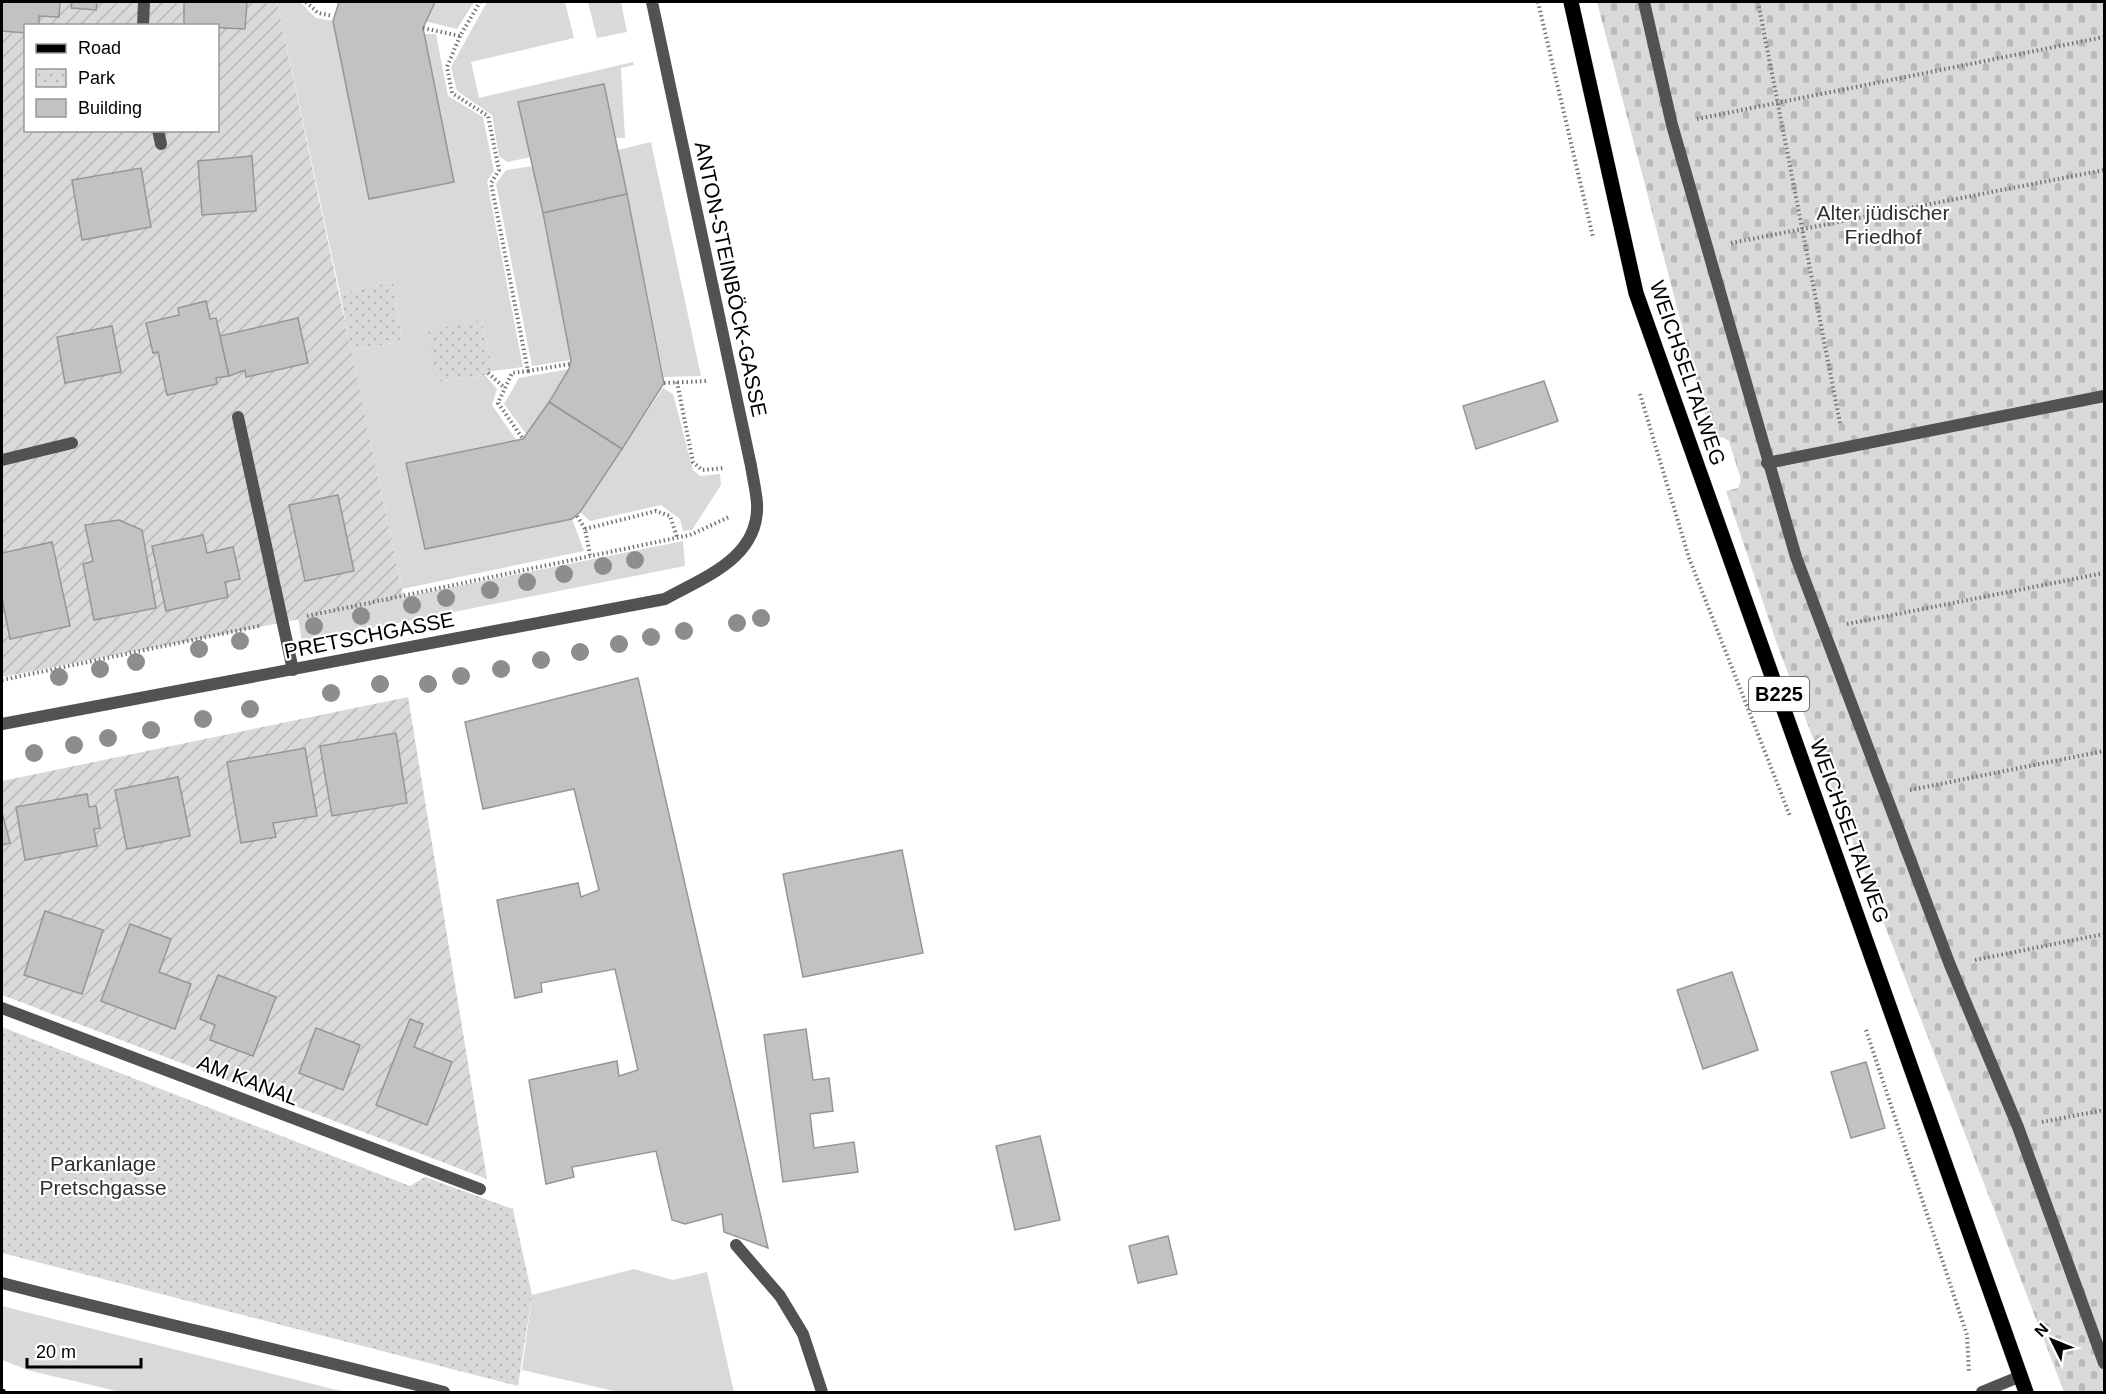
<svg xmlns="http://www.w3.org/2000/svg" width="2106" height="1394" font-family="Arial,sans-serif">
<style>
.grass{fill:#d9d9d9}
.cemetery{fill:url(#cemetery-stones)}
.park{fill:url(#park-dots)}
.garden{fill:url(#garden-furrows);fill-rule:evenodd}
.building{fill:#c2c2c2;stroke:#969696;stroke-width:1.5}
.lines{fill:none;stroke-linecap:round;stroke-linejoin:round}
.primary-casing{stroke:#dbdbdb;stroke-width:16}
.path{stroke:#747474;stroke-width:4;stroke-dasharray:1.5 3;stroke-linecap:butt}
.lane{stroke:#525252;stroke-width:12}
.street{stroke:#525252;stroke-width:12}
.primary{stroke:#000;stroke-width:15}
.rail{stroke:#000;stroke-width:4.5;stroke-dasharray:9 3 1.5 3;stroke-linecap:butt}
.tree{fill:#8d8d8d}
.labels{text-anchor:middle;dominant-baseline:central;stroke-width:4.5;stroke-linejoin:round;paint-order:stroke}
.shield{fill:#fff;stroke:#4c4c4c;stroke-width:1.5}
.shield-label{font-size:20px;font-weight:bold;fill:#000}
.park-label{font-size:21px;fill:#303030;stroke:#fff}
.street-label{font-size:21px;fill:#000;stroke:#fff}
</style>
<defs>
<pattern id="cemetery-stones" width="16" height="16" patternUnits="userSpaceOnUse" patternTransform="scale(1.5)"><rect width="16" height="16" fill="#d9d9d9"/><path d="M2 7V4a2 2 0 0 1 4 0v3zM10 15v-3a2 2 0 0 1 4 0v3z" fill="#b8b8b8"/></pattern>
<pattern id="park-dots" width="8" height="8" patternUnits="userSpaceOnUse" patternTransform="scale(1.5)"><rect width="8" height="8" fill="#d9d9d9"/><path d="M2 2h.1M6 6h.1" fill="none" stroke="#b8b8b8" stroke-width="1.8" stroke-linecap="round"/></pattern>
<pattern id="garden-furrows" width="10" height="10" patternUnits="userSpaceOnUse" patternTransform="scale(1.5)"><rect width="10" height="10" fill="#d9d9d9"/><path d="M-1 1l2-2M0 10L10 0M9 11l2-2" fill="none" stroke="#b8b8b8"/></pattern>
</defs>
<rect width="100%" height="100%" fill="#fff"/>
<g class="grass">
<polygon points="277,2 300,2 316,18 333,21 369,199 454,181 424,34 436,34 448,96 483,117 494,171 487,181 523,367 492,371 482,320 437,382 485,375 497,389 492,405 517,441 407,464 425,549 572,519 584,551 402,589 351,351 402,341 393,282 340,293"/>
<polygon points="435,2 474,2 457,29 424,21"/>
<polygon points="487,2 565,2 574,38 471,62 479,98 633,62 634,65 621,68 625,138 616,138 604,85 531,157 507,162 499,156 492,115 457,91 451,67"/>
<polygon points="588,2 621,2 627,32 597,38"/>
<polygon points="651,142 701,376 664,377 618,150"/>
<polygon points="533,166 571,360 532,366 496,184 506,170"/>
<polygon points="569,369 527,435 504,404 519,378"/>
<polygon points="663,388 673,394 693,470 700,476 720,474 721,485 692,530 683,531 680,519 661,505 590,521 580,512"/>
<polygon points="683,541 685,566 302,642 298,618"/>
<polygon points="634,1269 673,1280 707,1272 734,1392 618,1392 522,1370 532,1295"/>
<polygon points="2,1306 345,1392 121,1392 31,1371 2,1360"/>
</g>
<polygon class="cemetery" points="1597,2 2104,2 2104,1392 2064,1392 1778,647 1726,491 1738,488 1741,480 1729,441 1722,437 1712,441"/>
<g class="park">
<polygon points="393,282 402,341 351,351 340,293"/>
<polygon points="482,320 492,371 485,375 437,382 428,331"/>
<polygon points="2,1027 410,1186 425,1177 513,1209 532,1295 518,1386 2,1253"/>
</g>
<g class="garden">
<path d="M2,2H277L404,599L2,677ZM26,26H218V130H26Z"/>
<polygon points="408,697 487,1179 2,995 2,781"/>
</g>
<g class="building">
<polygon points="2,2 60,2 59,17 39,16 39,26 26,26 26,33 2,31"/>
<polygon points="72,2 97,2 96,10 71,8"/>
<polygon points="184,2 247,2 245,29 184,26"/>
<polygon points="339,2 435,2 423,28 454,182 369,199 333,21"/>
<polygon points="604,84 627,194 543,213 518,102"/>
<polygon points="252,156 256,211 202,215 198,161"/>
<polygon points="141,168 151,227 82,240 72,180"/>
<polygon points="627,194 664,383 622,449 549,402 569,369 571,360 543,213"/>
<polygon points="206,301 210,319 216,318 229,376 216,378 217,384 167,395 158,352 153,353 146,323 179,315 178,308"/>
<polygon points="298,318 308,363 246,377 245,370 229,376 220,336"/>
<polygon points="112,326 121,372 65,383 57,337"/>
<polygon points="1544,381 1558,421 1476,449 1463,406"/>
<polygon points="549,402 622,449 580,512 572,519 425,549 406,463 523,439"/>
<polygon points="338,495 354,571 305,581 289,505"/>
<polygon points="119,520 142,530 156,608 94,620 83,564 93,561 85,525"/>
<polygon points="203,535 207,553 233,547 240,579 225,582 228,597 166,611 152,546"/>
<polygon points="52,542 70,626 10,639 2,598 2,553"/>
<polygon points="638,678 768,1248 724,1232 722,1214 685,1224 672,1220 656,1151 572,1167 574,1177 546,1184 529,1080 617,1061 619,1076 638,1070 615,969 541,983 542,992 515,998 497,900 578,883 581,897 599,890 574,789 483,809 465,722"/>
<polygon points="396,733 407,803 332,816 320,746"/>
<polygon points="305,748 317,816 273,823 276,837 241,843 227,762"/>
<polygon points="178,777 190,836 127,849 115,790"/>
<polygon points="87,794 89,807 96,806 100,828 94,829 97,846 25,860 16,807"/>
<polygon points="2,812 10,843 2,845"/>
<polygon points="902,850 923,953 803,977 783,874"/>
<polygon points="45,911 103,930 82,994 24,975"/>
<polygon points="130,924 171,939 159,972 191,984 175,1029 101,1001"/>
<polygon points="1732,972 1758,1050 1703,1069 1677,990"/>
<polygon points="218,975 276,997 253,1056 210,1040 215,1025 200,1019"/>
<polygon points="410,1019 423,1024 414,1047 452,1062 427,1125 376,1105"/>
<polygon points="316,1028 360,1045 343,1090 299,1073"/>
<polygon points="806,1029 813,1080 829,1078 833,1111 810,1114 814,1148 854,1142 858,1172 783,1182 764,1035"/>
<polygon points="1866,1062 1885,1128 1851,1138 1831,1072"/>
<polygon points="1040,1136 1060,1220 1015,1230 996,1146"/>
<polygon points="1168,1236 1177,1274 1138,1283 1129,1246"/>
</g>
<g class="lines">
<defs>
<polyline id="primary" points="1571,2 1636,293 2026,1392"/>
</defs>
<use href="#primary" class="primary-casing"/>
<g class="path">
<polyline points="306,2 318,13 333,16"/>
<polyline points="1538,2 1593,237"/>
<polyline points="1758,2 1840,423"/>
<polyline points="423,28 460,36 480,2"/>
<polyline points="460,36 447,67 452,93 488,116 499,170 491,183 528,371 512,373 498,403 523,439"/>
<polyline points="1697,119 2104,37"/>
<polyline points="1731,243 2104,170"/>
<polyline points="528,371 570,364"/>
<polyline points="488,373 505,388"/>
<polyline points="677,382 693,462 702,470 725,468"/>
<polyline points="664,383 707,381"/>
<polyline points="1640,394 1689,558 1790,816"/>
<polyline points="577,516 585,529 590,555"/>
<polyline points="585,529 656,511 670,516 677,537"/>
<polyline points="307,616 690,535 729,517"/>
<polyline points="1847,624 2104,573"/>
<polyline points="2,680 259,626"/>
<polyline points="1910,790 2104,751"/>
<polyline points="1975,960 2104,934"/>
<polyline points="1866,1030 1967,1335 1969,1372"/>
<polyline points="2042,1122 2104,1110"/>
</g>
<g class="lane">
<polyline points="1644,2 1672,125 1796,557 1950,965 2018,1127 2104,1363"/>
<polyline points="143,26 144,2"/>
<polyline points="158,130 161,144"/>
<polyline points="238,417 293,670"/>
<polyline points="2,460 72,443"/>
<polyline points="1767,463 2104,396"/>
<polyline points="2,1008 480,1189"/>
<polyline points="736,1245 780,1296 803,1334 822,1392"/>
</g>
<g class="street">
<path d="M2,724L665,599C704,577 760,558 757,503C756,491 753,478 751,466L652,2"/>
<path d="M2,1283C149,1321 297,1353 444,1392"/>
<polyline points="1982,1392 2021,1376"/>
</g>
<use href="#primary" class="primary"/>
<polyline class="rail" points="2,1391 5,1392"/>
</g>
<g class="tree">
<circle cx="635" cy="560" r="9"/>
<circle cx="603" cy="566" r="9"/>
<circle cx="564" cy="574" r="9"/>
<circle cx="527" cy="582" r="9"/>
<circle cx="490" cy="590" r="9"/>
<circle cx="446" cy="598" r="9"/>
<circle cx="412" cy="605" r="9"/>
<circle cx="361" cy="616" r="9"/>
<circle cx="761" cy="618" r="9"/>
<circle cx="737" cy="623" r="9"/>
<circle cx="314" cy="626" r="9"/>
<circle cx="684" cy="631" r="9"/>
<circle cx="651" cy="637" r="9"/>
<circle cx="240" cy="641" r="9"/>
<circle cx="619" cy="644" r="9"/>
<circle cx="199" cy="649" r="9"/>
<circle cx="580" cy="652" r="9"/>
<circle cx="541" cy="660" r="9"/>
<circle cx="136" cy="662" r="9"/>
<circle cx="100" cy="669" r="9"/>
<circle cx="501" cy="669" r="9"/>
<circle cx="461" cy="676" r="9"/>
<circle cx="59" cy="677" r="9"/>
<circle cx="380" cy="684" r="9"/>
<circle cx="428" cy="684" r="9"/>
<circle cx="331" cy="693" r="9"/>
<circle cx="250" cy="709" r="9"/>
<circle cx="203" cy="719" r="9"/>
<circle cx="151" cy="730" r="9"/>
<circle cx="108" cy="738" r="9"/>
<circle cx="74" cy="745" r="9"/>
<circle cx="34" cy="753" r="9"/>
</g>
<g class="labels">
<rect class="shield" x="1749" y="677" width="60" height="34" rx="4.5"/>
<g class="shield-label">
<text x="1779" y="694">B225</text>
</g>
<g class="park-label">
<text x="1883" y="212">Alter jüdischer<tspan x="1883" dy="24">Friedhof</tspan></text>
<text x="103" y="1163">Parkanlage<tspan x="103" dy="24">Pretschgasse</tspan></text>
</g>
<g class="street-label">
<text transform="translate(731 279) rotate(78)">ANTON-STEINBÖCK-GASSE</text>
<text transform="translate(1688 373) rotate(71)">WEICHSELTALWEG</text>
<text transform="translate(369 635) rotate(-11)">PRETSCHGASSE</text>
<text transform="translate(1850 831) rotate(70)">WEICHSELTALWEG</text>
<text transform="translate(248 1080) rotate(21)">AM KANAL</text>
</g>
</g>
<rect width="2106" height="1394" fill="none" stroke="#000000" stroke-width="6"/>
<rect x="24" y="24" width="195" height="108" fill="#ffffff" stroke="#999999" stroke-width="1.5"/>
<rect x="36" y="44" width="30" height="9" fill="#000000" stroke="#999999" stroke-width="1.5"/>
<text x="78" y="54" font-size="18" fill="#000000">Road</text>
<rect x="36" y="69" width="30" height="18" fill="url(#park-dots)" stroke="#999999" stroke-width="1.5"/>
<text x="78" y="84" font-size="18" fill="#000000">Park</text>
<rect x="36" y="99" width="30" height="18" fill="#c2c2c2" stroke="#999999" stroke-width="1.5"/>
<text x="78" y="114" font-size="18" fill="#000000">Building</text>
<g transform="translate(2052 1340) rotate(313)" stroke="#ffffff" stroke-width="4.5" paint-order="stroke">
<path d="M0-4.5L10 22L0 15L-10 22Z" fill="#000000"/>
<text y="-9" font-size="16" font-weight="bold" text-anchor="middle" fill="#000000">N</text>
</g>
<path d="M27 1358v9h114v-9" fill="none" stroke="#000000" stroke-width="3"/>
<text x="36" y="1358" font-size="18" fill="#000000" stroke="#ffffff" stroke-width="4.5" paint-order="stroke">20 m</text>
</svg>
